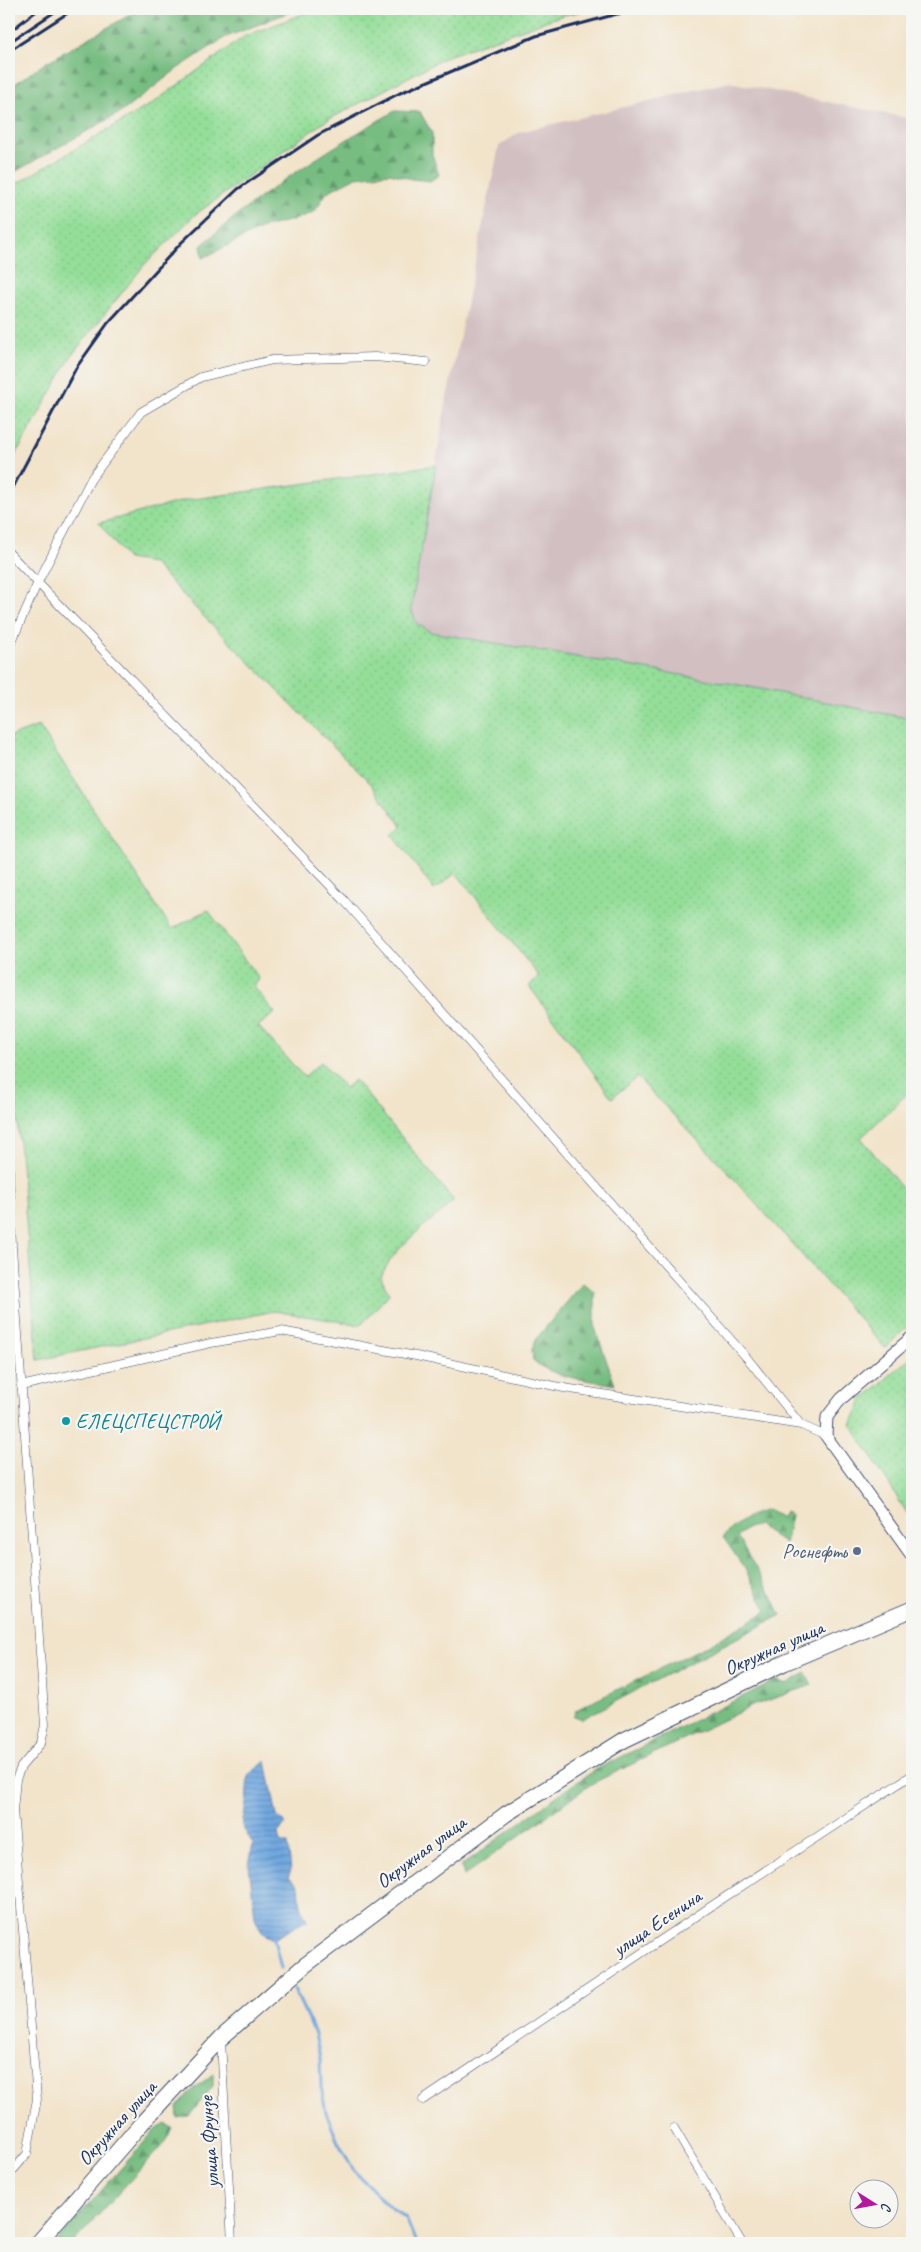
<svg xmlns="http://www.w3.org/2000/svg" width="921" height="2252" font-family="Caveat,sans-serif">
<style>
.industrial{fill:#d2bfc1}
.forest{fill:url(#forest-firs);stroke:#497670}
.garden{fill:url(#garden-dots);stroke:#58867c}
.water{fill:url(#water-rules);stroke:#466b9e}
.lines{fill:none;stroke-linecap:round;stroke-linejoin:round}
.stream{stroke:#70a7df;stroke-width:3}
.street-casing{stroke:#3b4a6e;stroke-width:9}
.secondary-casing{stroke:#3b4a6e;stroke-width:13}
.highway-casing{stroke:#3b4a6e;stroke-width:17}
.street{stroke:#fff;stroke-width:8}
.secondary{stroke:#fff;stroke-width:11}
.highway{stroke:#fff;stroke-width:15}
.rail{stroke:#1b2f5e;stroke-width:3}
.culture-dot{fill:#0f9aa8;stroke:#f6f6f2;stroke-width:2}
.service-dot{fill:#5c6f8a;stroke:#f6f6f2;stroke-width:2}
.labels{text-anchor:middle;dominant-baseline:central;stroke-width:4.5;stroke-linejoin:round;paint-order:stroke}
.culture-label{font-size:20px;fill:#0d838f;stroke:#f6f6f2;text-anchor:start}
.service-label{font-size:20px;fill:#4e5e75;stroke:#f6f6f2;text-anchor:end}
.street-label{font-size:20px;fill:#1b2f5e;stroke:#f6f6f2}
</style>
<defs>
<pattern id="forest-firs" width="22" height="20" patternUnits="userSpaceOnUse" patternTransform="scale(1.25)"><rect width="22" height="20" fill="#77bd81"/><path d="M5 1l3.5 6h-7zM16 11l3.5 6h-7z" fill="#619a6d"/></pattern>
<pattern id="garden-dots" width="8" height="8" patternUnits="userSpaceOnUse" patternTransform="scale(1.25)"><rect width="8" height="8" fill="#94de99"/><path d="M2 2h.1M6 6h.1" fill="none" stroke="#7fbf86" stroke-width="1.8" stroke-linecap="round"/></pattern>
<pattern id="water-rules" width="6" height="5" patternUnits="userSpaceOnUse" patternTransform="scale(1.25)"><rect width="6" height="5" fill="#70a7df"/><path d="M0 2.5h6" fill="none" stroke="#5b88b8"/></pattern>
</defs>
<rect width="100%" height="100%" fill="#f6f6f2"/>
<filter id="ink" filterUnits="userSpaceOnUse"><feTurbulence type="fractalNoise" baseFrequency=".02" numOctaves="2"/><feDisplacementMap in="SourceGraphic" scale="10" xChannelSelector="R" yChannelSelector="G"/><feConvolveMatrix kernelMatrix="1 2 1 2 8 2 1 2 1" color-interpolation-filters="sRGB"/></filter>
<filter id="wash" filterUnits="userSpaceOnUse"><feTurbulence type="fractalNoise" baseFrequency=".0096" numOctaves="4" result="noise"/><feDisplacementMap in="SourceGraphic" scale="20" xChannelSelector="R" yChannelSelector="G"/><feGaussianBlur stdDeviation="1.12" result="paint"/><feColorMatrix in="noise" values="0 0 0 0 0 0 0 0 0 0 0 0 0 0 0 0 0 1.4 0 .05"/><feComposite in="paint" operator="in"/></filter>
<g filter="url(#wash)">
<rect width="100%" height="100%" fill="#f2e4cb"/>
<polygon class="industrial" points="729,82 912,119 912,719 789,694 431,632 417,624 411,609 446,403 499,146 520,132"/>
<g class="forest">
<polygon points="140,9 297,9 224,38 177,69 123,111 9,175 9,88 47,62"/>
<path d="M395,111L420,112L432,133V154L439,175L430,181L412,179L390,173L356,177L327,192L315,211L297,219L264,227L203,258L201,246C262,191 324,152 395,111Z"/>
<path d="M583,1283L595,1293V1328L615,1385C588,1379 553,1379 533,1360L532,1350L535,1340Z"/>
<path d="M767,1510L782,1518L785,1512L791,1515L785,1544L758,1525L748,1528L737,1536L772,1596L781,1615L582,1719L573,1716L576,1710L712,1643L767,1611L745,1569L723,1537C732,1525 753,1513 767,1510Z"/>
<polygon points="806,1673 812,1685 752,1706 591,1784 464,1876 461,1866 562,1792 597,1769 776,1680 786,1684"/>
<polygon points="213,2074 213,2086 189,2116 178,2118 177,2107 189,2093"/>
<polygon points="166,2124 172,2128 167,2140 73,2243 55,2243 155,2130"/>
</g>
<g class="garden">
<polygon points="316,9 592,9 560,16 448,56 324,122 196,214 145,264 72,355 9,467 9,188 153,103 245,36"/>
<polygon points="436,465 411,609 417,624 431,632 745,686 912,719 912,1089 861,1138 912,1200 912,1322 885,1348 727,1171 637,1077 612,1098 529,986 539,976 456,873 434,890 393,835 402,826 371,784 203,616 153,563 127,559 99,523 187,500"/>
<path d="M39,726L172,929L208,910L259,979L254,987L275,1013L258,1026L304,1077L321,1062L345,1088L355,1080L454,1201C430,1222 392,1248 381,1277L389,1294L361,1325L274,1311L38,1360L9,1026V737Z"/>
<polygon points="912,1356 912,1521 851,1424 862,1400"/>
</g>
<path class="water" d="M266,1761L277,1816L286,1824L278,1833L280,1842L288,1844L291,1870L288,1877C302,1886 299,1886 300,1900C301,1907 304,1914 307,1920L274,1939C263,1935 259,1928 255,1917L249,1865L253,1844L242,1826L246,1804L248,1775Z"/>
<g class="lines">
<g class="stream">
<polyline points="274,1939 281,1968"/>
<polyline points="294,1989 315,2034 320,2058 321,2087 326,2112 337,2140 354,2171 392,2209 406,2218 416,2243"/>
</g>
</g>
</g>
<g filter="url(#ink)">
<g class="lines">
<defs>
<g id="street">
<polyline points="9,553 343,899 747,1358 801,1425"/>
<polyline points="9,648 38,582 91,479 141,412 201,377 272,360 375,357 426,362"/>
<polyline points="9,1170 12,1247 45,1725 41,1743 21,1767 16,1779 13,1810 37,2099 27,2154 9,2175"/>
<polyline points="21,1386 211,1343 281,1331 416,1356 564,1388 801,1425 826,1436"/>
<polyline points="221,2041 232,2243"/>
<polyline points="423,2100 716,1903 912,1775"/>
<polyline points="674,2128 742,2243"/>
</g>
<polyline id="secondary" points="912,1337 841,1399 827,1417 826,1436 912,1556"/>
<polyline id="highway" points="38,2243 141,2124 221,2038 304,1966 506,1814 624,1740 784,1663 912,1609"/>
</defs>
<use href="#street" class="street-casing"/>
<use href="#secondary" class="secondary-casing"/>
<use href="#highway" class="highway-casing"/>
<use href="#street" class="street"/>
<use href="#secondary" class="secondary"/>
<use href="#highway" class="highway"/>
<g class="rail">
<polyline points="892,9 912,12"/>
<polyline points="9,32 39,9"/>
<polyline points="11,41 59,9"/>
<polyline points="9,51 74,9"/>
<polyline points="9,495 76,368 108,323 182,242 238,189 318,135 400,93 536,36 617,14 649,9"/>
</g>
</g>
</g>
<circle class="culture-dot" cx="66" cy="1421" r="5"/>
<circle class="service-dot" cx="857" cy="1551" r="5"/>
<g class="labels">
<g class="culture-label">
<text x="76" y="1421">ЕЛЕЦСПЕЦСТРОЙ</text>
</g>
<g class="service-label">
<text x="847" y="1551">Роснефть</text>
</g>
<g class="street-label">
<text transform="translate(774 1648) rotate(-24)">Окружная улица</text>
<text transform="translate(421 1852) rotate(-37)">Окружная улица</text>
<text transform="translate(657 1923) rotate(-34)">улица Есенина</text>
<text transform="translate(117 2123) rotate(-48)">Окружная улица</text>
<text transform="translate(209 2142) rotate(-94)">улица Фрунзе</text>
</g>
</g>
<rect width="921" height="2252" fill="none" stroke="#f6f6f2" stroke-width="30"/>
<g transform="translate(874 2204) rotate(101)"><circle r="24" fill="#f6f6f2" stroke="#9ea6b7"/>
<path d="M0-4L9 19L0 12L-9 19Z" fill="#b5179e"/>
<text y="-8" font-size="14" font-weight="bold" text-anchor="middle" fill="#1b2f5e">С</text>
</g>
</svg>
